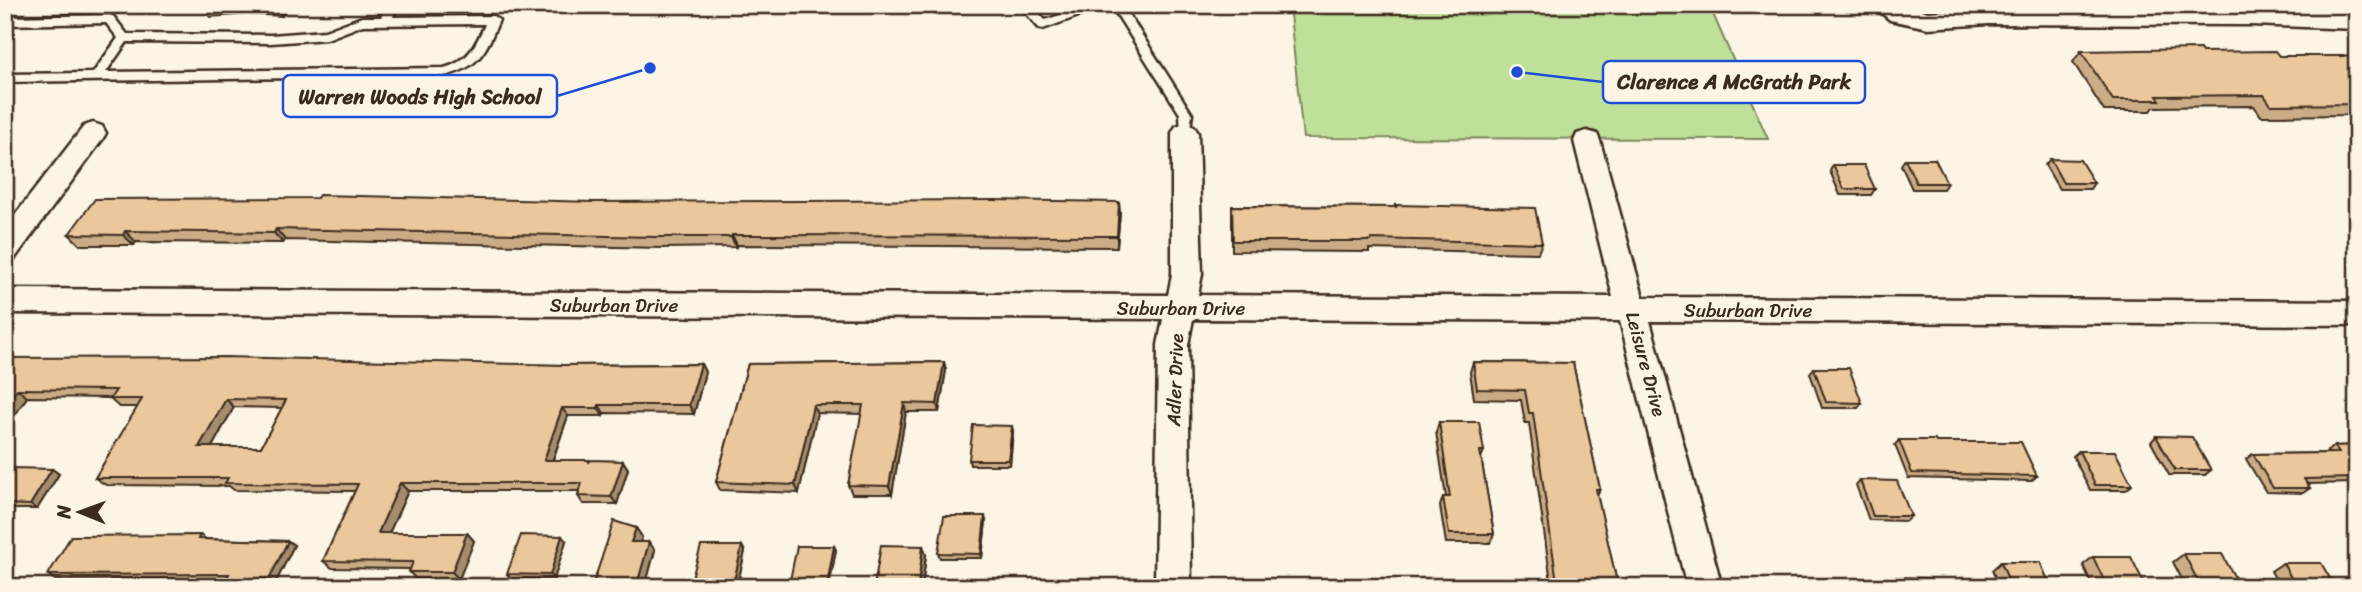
<svg xmlns="http://www.w3.org/2000/svg" width="2362" height="592" font-family="Sriracha,sans-serif">
<style>
.green{fill:#bfe099;stroke:#7d855c;stroke-width:2}
.lines{fill:none;stroke-linecap:round;stroke-linejoin:round}
.lane-casing{stroke:#3b2a1e;stroke-width:5}
.street-casing{stroke:#3b2a1e;stroke-width:5}
.lane{fill:#fcf5e5;fill-rule:evenodd}
.street{fill:#fcf5e5;fill-rule:evenodd}
.wall{fill:#caac86;stroke:#3b2a1e;stroke-width:2;fill-rule:evenodd}
.shaded-wall{fill:#a48c6d;stroke:#3b2a1e;stroke-width:2}
.building{fill:#ebc89c;stroke:#3b2a1e;stroke-width:2;fill-rule:evenodd}
.labels{text-anchor:middle;dominant-baseline:central;stroke-width:5;stroke-linejoin:round;paint-order:stroke}
.street-label{font-size:19px;fill:#3b2a1e;stroke:#fcf5e5}
.leader{fill:none;stroke:#1d4ed8;stroke-width:2.5}
.callout-dot{fill:#1d4ed8;stroke:#fcf5e5;stroke-width:2.5}
.callout{fill:#fcf5e5;stroke:#1d4ed8;stroke-width:2.5}
.callout-label{font-size:21px;text-anchor:middle;font-weight:bold;fill:#3b2a1e}
</style>
<rect width="100%" height="100%" fill="#fcf5e5"/>
<filter id="ink" filterUnits="userSpaceOnUse"><feTurbulence type="fractalNoise" baseFrequency=".0143" numOctaves="2"/><feDisplacementMap in="SourceGraphic" scale="14" xChannelSelector="R" yChannelSelector="G"/><feConvolveMatrix kernelMatrix="1 2 1 2 8 2 1 2 1" color-interpolation-filters="sRGB"/></filter>
<g filter="url(#ink)">
<polygon class="green" points="1289,5 1709,5 1768,139 1303,138"/>
<g class="lines">
<defs>
<g id="lane">
<path d="M385,5H397L393,17L493,16L499,20C486,51 479,68 444,76L5,82V74L93,73L118,38L106,23L5,25V17L109,15L113,16L127,34L271,35L325,31L362,17H381ZM485,24C476,45 468,62 444,68L106,72L127,42L271,43L327,39L363,25Z"/>
<polygon points="1019,5 1032,5 1045,20 1090,5 1109,5 1043,29 1039,28"/>
<polygon points="1111,5 1123,5 1190,111 1192,114 1189,136 1181,136 1180,114"/>
</g>
<g id="street">
<polygon points="1872,5 1903,5 1928,12 1988,8 2251,9 2357,13 2357,29 2251,25 1988,24 1928,28 1890,20"/>
<polygon points="93,123 102,126 106,133 102,140 15,258 5,261 5,228 84,126"/>
<polygon points="1185,123 1194,126 1198,133 1202,274 1198,295 1613,297 1574,141 1577,134 1587,131 1597,134 1600,141 1643,297 2357,301 2357,325 1650,321 1722,587 1687,587 1620,321 1193,319 1188,345 1191,587 1155,587 1158,345 1163,319 5,313 5,289 1168,295 1172,274 1172,133 1176,126"/>
</g>
</defs>
<use href="#lane" class="lane-casing"/>
<use href="#street" class="street-casing"/>
<use href="#lane" class="lane"/>
<use href="#street" class="street"/>
</g>
<g class="wall">
<polygon points="201,5 289,5 282,16 248,14 210,17"/>
<polygon points="2081,51 2202,52 2357,60 2357,115 2261,116 2254,106 2154,107 2151,111 2104,111 2073,62"/>
<polygon points="1905,159 1947,183 1943,189 1912,189 1901,165"/>
<polygon points="2050,159 2094,183 2090,189 2059,189 2045,165"/>
<polygon points="1833,165 1875,189 1871,195 1840,195 1830,171"/>
<polygon points="594,202 1120,212 1117,247 737,245 736,247 661,248 285,240 283,243 136,242 134,245 80,245 69,234"/>
<polygon points="1395,205 1542,243 1538,253 1369,249 1369,252 1232,251 1232,206 1395,207"/>
<path d="M5,358L564,365L701,364L705,372L694,414L604,413L603,416H568L553,460L623,461L628,469L617,504H583L578,496L579,491H408L389,533H467L474,541L459,579H416L409,572L410,569L332,568L323,561L355,491L234,490L229,486L106,485L95,478L138,407H119L110,399L111,398L27,397L5,430ZM234,407L282,408L261,447H212Z"/>
<polygon points="944,362 946,370 939,412 906,412 892,494 852,494 848,485 862,414 817,413 799,493 720,490 716,482 748,364"/>
<polygon points="1473,362 1573,363 1600,489 1597,495 1618,587 1457,587 1459,583 1551,582 1529,423 1525,423 1521,400 1474,399 1470,372"/>
<polygon points="1814,368 1862,403 1858,408 1822,408 1810,373"/>
<polygon points="1439,422 1484,451 1481,458 1494,534 1490,543 1446,543 1440,506 1443,497 1446,497 1436,432"/>
<polygon points="1013,431 1010,465 970,465 969,460"/>
<polygon points="2156,436 2211,470 2205,475 2169,475 2151,442"/>
<polygon points="1899,440 2037,476 2031,481 1908,478 1895,445"/>
<polygon points="2357,445 2357,483 2307,484 2310,488 2303,493 2266,492 2246,459 2253,454 2329,453 2327,451 2334,446"/>
<polygon points="2079,451 2132,485 2126,490 2090,490 2073,456"/>
<polygon points="52,469 59,474 37,509 5,509 5,479"/>
<polygon points="1860,480 1911,516 1906,521 1869,520 1856,485"/>
<polygon points="986,521 982,558 940,558 938,553"/>
<polygon points="636,528 642,537 640,542 655,550 645,587 592,587"/>
<polygon points="200,535 206,539 288,541 294,545 275,584 233,584 227,579 55,580 48,575"/>
<polygon points="566,541 554,579 511,579 507,574"/>
<polygon points="834,546 836,550 829,587 790,587 789,585"/>
<polygon points="923,546 926,555 922,587 874,587"/>
<polygon points="2357,546 2357,563 2349,551"/>
<polygon points="745,551 737,587 692,587 690,585"/>
<polygon points="2184,554 2240,587 2186,587 2173,562"/>
<polygon points="2093,557 2146,587 2093,587 2083,565"/>
<polygon points="2001,562 2051,587 1999,587 1992,570"/>
<polygon points="2283,563 2335,587 2280,587 2271,571"/>
<polygon points="1888,577 1930,587 1885,587 1883,582"/>
</g>
<g class="shaded-wall">
<polygon points="274,5 289,5 282,16"/>
<polygon points="5,137 13,144 5,153"/>
<polygon points="1119,202 1120,212 1117,247 1117,236"/>
<polygon points="276,229 285,240 283,243 274,233"/>
<polygon points="125,231 136,242 134,245 123,235"/>
<polygon points="732,235 737,245 736,247 731,237"/>
<polygon points="944,362 946,370 939,412 937,404"/>
<polygon points="701,364 705,372 694,414 689,405"/>
<polygon points="17,389 27,397 5,430 5,406"/>
<polygon points="226,399 234,407 208,454 199,447"/>
<polygon points="904,403 906,412 892,494 889,486"/>
<polygon points="599,405 604,413 603,416 598,408"/>
<polygon points="813,405 817,413 799,493 795,485"/>
<polygon points="562,408 568,416 550,467 544,460"/>
<polygon points="1012,426 1013,431 1010,465 1008,460"/>
<polygon points="623,461 628,469 617,504 611,497"/>
<polygon points="52,469 59,474 37,509 30,505"/>
<polygon points="400,483 408,491 386,540 378,533"/>
<polygon points="985,516 986,521 982,558 981,554"/>
<polygon points="636,528 642,537 638,550 631,542"/>
<polygon points="467,533 474,541 459,579 452,572"/>
<polygon points="562,536 566,541 554,579 550,575"/>
<polygon points="288,541 294,545 275,584 269,579"/>
<polygon points="649,542 655,550 645,587 642,587 638,581"/>
<polygon points="742,546 745,551 737,587 734,587 733,585"/>
<polygon points="834,546 836,550 829,587 828,587 827,585"/>
<polygon points="923,546 926,555 922,587 918,587"/>
<polygon points="619,581 624,587 617,587"/>
</g>
<g class="building">
<polygon points="2200,49 2202,52 2275,51 2279,56 2354,56 2357,60 2357,104 2271,105 2264,95 2157,96 2160,100 2113,100 2081,51"/>
<polygon points="1905,159 1935,159 1947,183 1916,183"/>
<polygon points="2050,159 2080,160 2094,183 2063,183"/>
<polygon points="1833,165 1864,165 1875,189 1844,189"/>
<polygon points="319,195 594,202 994,200 1119,202 1117,236 732,235 731,237 656,237 276,229 274,233 125,231 123,235 69,234 95,199 317,198"/>
<polygon points="1395,205 1535,208 1542,243 1371,239 1371,241 1233,241 1232,206 1396,207"/>
<path d="M226,357L564,365L701,364L689,405H599L598,408H562L544,460H589V463L590,460L623,461L611,497L578,496L582,483H400L378,533H467L452,572H409L413,562L323,561L358,484L225,483L228,478H95L142,399H110L116,390L17,389L5,406V358ZM226,399L286,400L261,447H199Z"/>
<polygon points="944,362 937,404 904,403 889,486 848,485 863,405 813,405 795,485 716,482 748,364"/>
<polygon points="1473,362 1573,363 1600,489 1596,489 1618,587 1459,587 1459,583 1557,582 1533,413 1529,413 1525,390 1477,389"/>
<polygon points="1814,368 1849,368 1862,403 1826,402"/>
<polygon points="1439,422 1479,422 1484,451 1480,451 1494,534 1449,534 1443,497 1450,497"/>
<polygon points="973,425 1012,426 1008,460 969,460"/>
<polygon points="2156,436 2192,437 2211,470 2175,470"/>
<polygon points="1899,440 1935,440 1936,442 2021,442 2037,476 1912,473"/>
<polygon points="2357,445 2357,478 2304,479 2310,488 2273,488 2253,454 2339,453 2334,446"/>
<polygon points="2079,451 2115,451 2132,485 2095,485"/>
<polygon points="12,468 52,469 30,505 5,504 5,479"/>
<polygon points="1860,480 1897,481 1911,516 1873,516"/>
<polygon points="944,516 985,516 981,554 938,553"/>
<polygon points="614,521 636,528 631,542 649,542 638,581 619,581 617,587 592,587"/>
<polygon points="200,535 198,539 288,541 269,579 226,579 229,574 48,575 71,536"/>
<polygon points="521,535 562,536 550,575 507,574"/>
<polygon points="881,545 923,546 918,585 874,587"/>
<polygon points="701,546 742,546 733,585 690,585"/>
<polygon points="797,546 834,546 827,585 789,585"/>
<polygon points="2184,554 2222,554 2240,587 2201,587"/>
<polygon points="2093,557 2131,557 2146,587 2107,587"/>
<polygon points="2001,562 2040,562 2051,587 2011,587"/>
<polygon points="2283,563 2321,563 2335,587 2296,587"/>
<polygon points="1888,577 1927,578 1930,587 1891,587"/>
</g>
</g>
<g class="labels">
<g class="street-label">
<text x="614" y="305">Suburban Drive</text>
<text x="1181" y="308">Suburban Drive</text>
<text x="1748" y="310">Suburban Drive</text>
<text transform="translate(1646 364) rotate(75)">Leisure Drive</text>
<text transform="translate(1175 380) rotate(-88)">Adler Drive</text>
</g>
</g>
<path class="leader" d="M1517 72L1603 82M650 68L557 96"/>
<g class="callout-dot">
<circle cx="1517" cy="72" r="7"/>
<circle cx="650" cy="68" r="7"/>
</g>
<g class="callout">
<rect x="1603" y="61" width="262" height="42" rx="7"/>
<rect x="283" y="75" width="274" height="42" rx="7"/>
</g>
<g class="callout-label">
<text x="1734" y="89">Clarence A McGrath Park</text>
<text x="420" y="104">Warren Woods High School</text>
</g>
<rect width="2362" height="592" fill="none" stroke="#fcf5e5" stroke-width="28"/>
<rect x="14" y="14" width="2334" height="564" fill="none" stroke="#3b2a1e" stroke-width="2.5" filter="url(#ink)"/>
<g transform="translate(80 512) rotate(271)" stroke="#fcf5e5" stroke-width="5" paint-order="stroke">
<path d="M0-5L12 26L0 18L-12 26Z" fill="#3b2a1e"/>
<text y="-10" font-size="19" font-weight="bold" text-anchor="middle" fill="#3b2a1e">N</text>
</g>
</svg>
